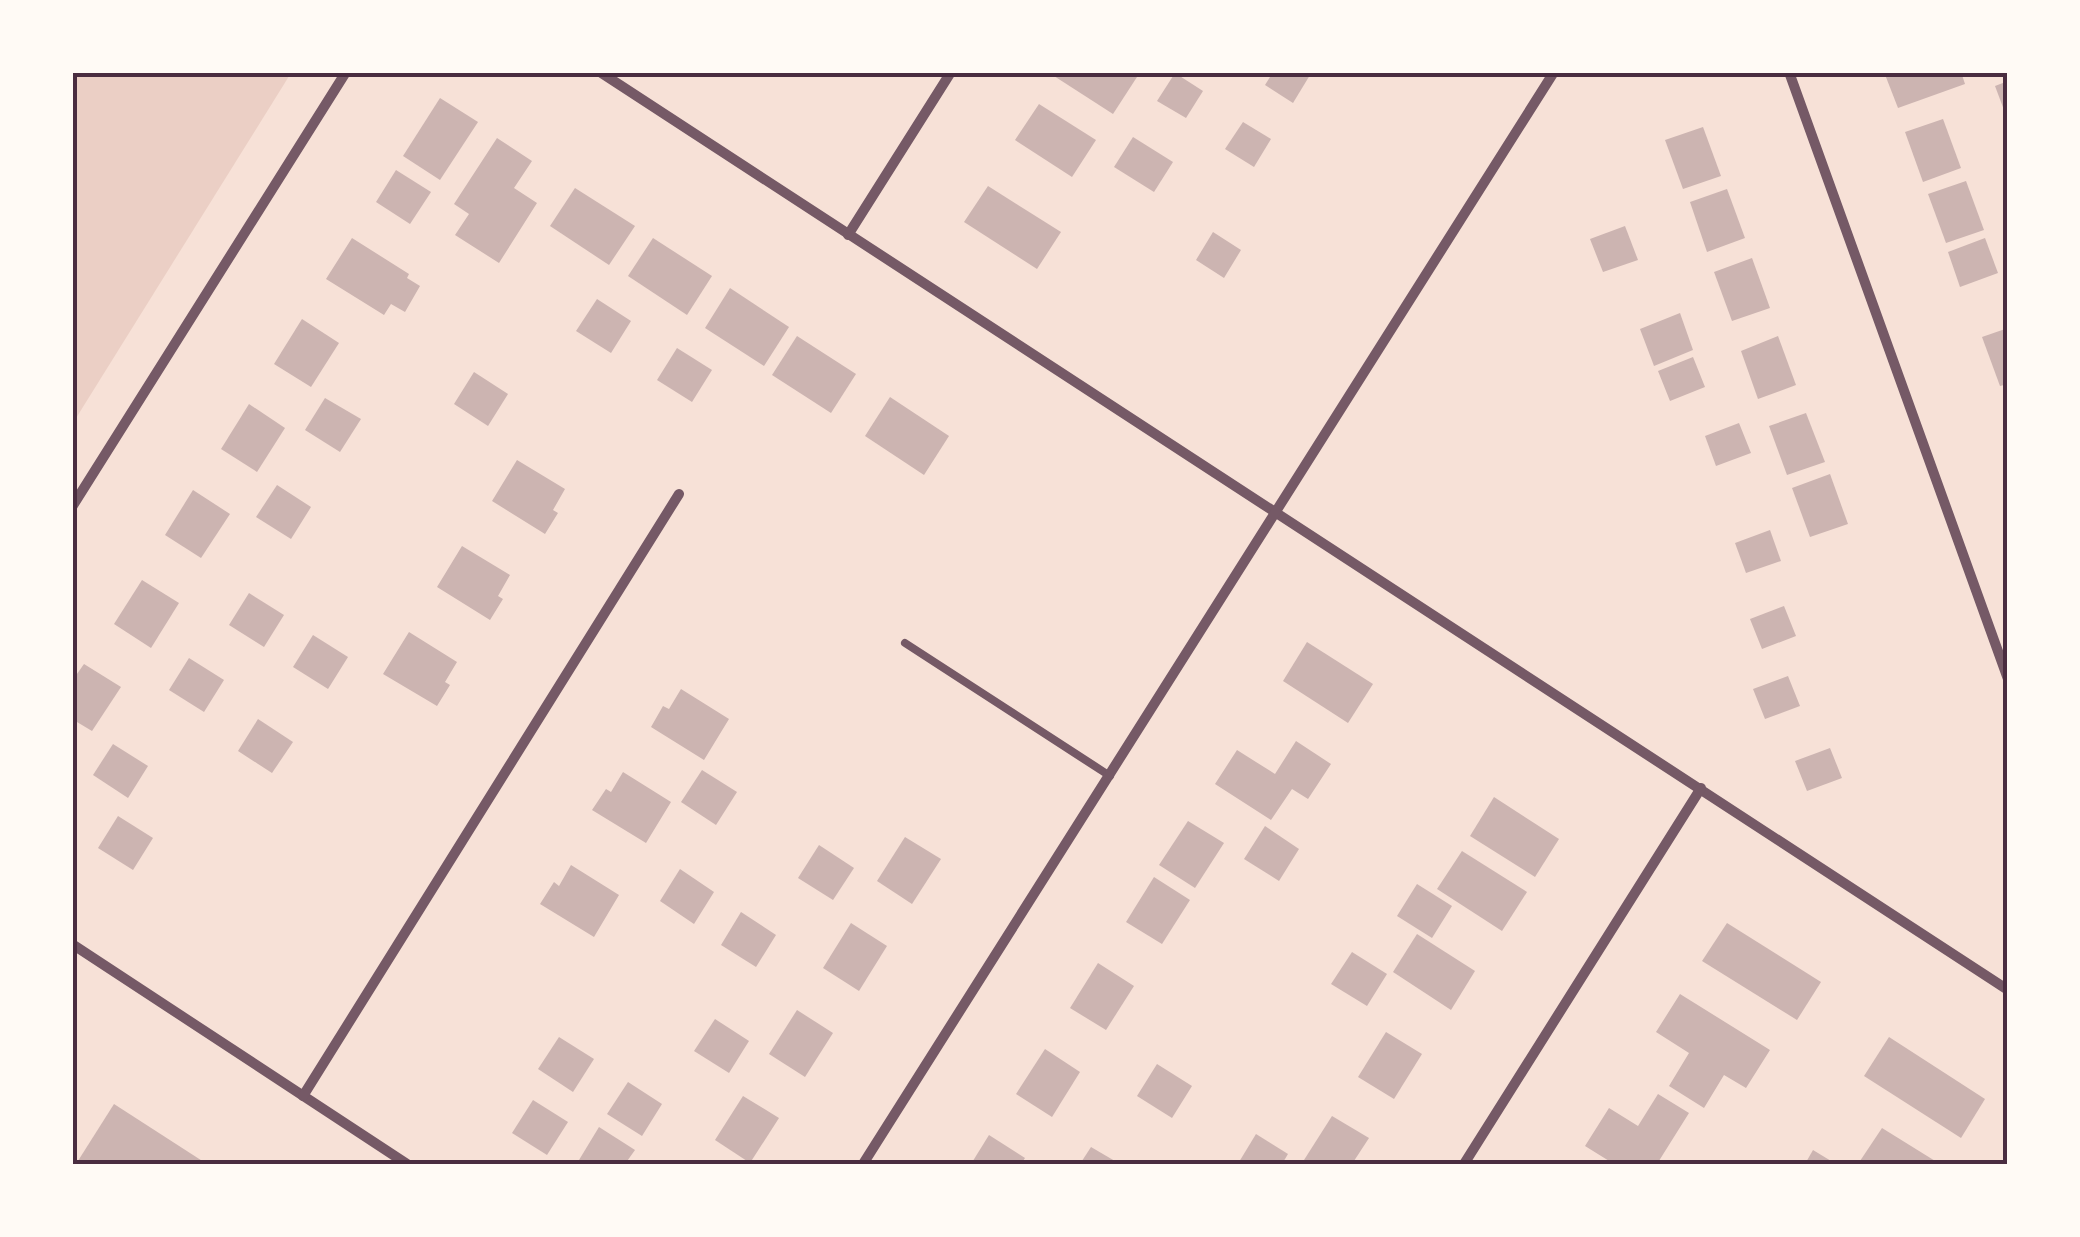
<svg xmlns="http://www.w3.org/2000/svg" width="2080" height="1237" font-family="Merriweather,serif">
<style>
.green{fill:#ebcfc5}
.building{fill:#ccb4b1}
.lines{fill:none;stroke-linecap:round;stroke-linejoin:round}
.service{stroke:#755966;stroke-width:8}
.minor{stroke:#755966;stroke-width:10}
.neatline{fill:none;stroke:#4a2c40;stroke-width:4}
</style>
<rect width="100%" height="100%" fill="#f7e1d7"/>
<polygon class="green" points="73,72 291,73 73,423 72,73"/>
<g class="building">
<polygon points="1057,72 1130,72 1137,77 1113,114 1054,76"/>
<polygon points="1273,72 1306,72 1310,75 1293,103 1265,85"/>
<polygon points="1884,72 1961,72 1965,84 1898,108"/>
<polygon points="1175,73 1203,91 1186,118 1157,101"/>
<polygon points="2008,81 2008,118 2007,118 1995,86"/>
<polygon points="440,98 478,122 440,180 403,156"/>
<polygon points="1039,104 1096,140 1072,177 1015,140"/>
<polygon points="1943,119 1961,168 1923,182 1905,132"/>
<polygon points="1243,122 1271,139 1254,167 1225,149"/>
<polygon points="1703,127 1721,176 1683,189 1665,140"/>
<polygon points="1133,137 1173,162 1154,192 1114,167"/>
<polygon points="497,138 532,161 514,188 537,203 499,263 455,235 469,214 454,204"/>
<polygon points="396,170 431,192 410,224 376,202"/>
<polygon points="1966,181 1984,230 1946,243 1928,194"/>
<polygon points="988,186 1061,232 1037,269 964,222"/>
<polygon points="575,188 635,226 609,265 550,226"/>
<polygon points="1727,189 1745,238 1707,252 1690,202"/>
<polygon points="1625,226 1638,260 1603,272 1590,239"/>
<polygon points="1213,232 1241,250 1224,278 1196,260"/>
<polygon points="352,238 409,274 407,278 420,286 405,312 391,304 384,315 326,279"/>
<polygon points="653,238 712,276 687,315 628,276"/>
<polygon points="1985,238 1998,273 1960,287 1948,252"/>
<polygon points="1752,258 1770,308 1732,321 1714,272"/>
<polygon points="730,288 789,327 764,366 705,328"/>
<polygon points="597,299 631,321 611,353 576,331"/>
<polygon points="1680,313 1693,350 1654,366 1640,329"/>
<polygon points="302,319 339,343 311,387 274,364"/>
<polygon points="2008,328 2008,384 2000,386 1982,337"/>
<polygon points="797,336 856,374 831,413 772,375"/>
<polygon points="1778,336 1796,385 1758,399 1741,351"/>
<polygon points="677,348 712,370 692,402 657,380"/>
<polygon points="1693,357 1705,387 1670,401 1658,371"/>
<polygon points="474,372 508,394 488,426 454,404"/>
<polygon points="890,397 949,436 924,475 865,436"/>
<polygon points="325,398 361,419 340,452 305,430"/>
<polygon points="249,404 285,428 257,472 221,449"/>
<polygon points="1806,413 1825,462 1787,475 1769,426"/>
<polygon points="1739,423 1751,453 1716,466 1705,436"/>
<polygon points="517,460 565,489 553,510 558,513 545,534 492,501"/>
<polygon points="1830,474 1848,524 1810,537 1792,488"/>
<polygon points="277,485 311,507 291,539 256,517"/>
<polygon points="193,490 230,514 201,558 165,535"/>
<polygon points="1770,530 1781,561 1746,573 1735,543"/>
<polygon points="462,546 510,575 498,596 503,599 490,620 437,587"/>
<polygon points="142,580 179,603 151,648 114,624"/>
<polygon points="249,593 284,615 264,647 229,625"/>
<polygon points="1784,606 1796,636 1762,649 1750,619"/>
<polygon points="409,632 457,662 445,682 450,685 437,706 383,674"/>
<polygon points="313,635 348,657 328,689 293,667"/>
<polygon points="1307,642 1373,684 1348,723 1283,681"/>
<polygon points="189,658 224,680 204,712 169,690"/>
<polygon points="84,664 121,687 92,731 72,719 72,681"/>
<polygon points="1788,676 1800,706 1765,719 1753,689"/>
<polygon points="681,689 729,719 704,760 651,727 663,706 669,709"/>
<polygon points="258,719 293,742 272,773 238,751"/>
<polygon points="1296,741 1331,764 1308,799 1292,789 1271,820 1215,784 1237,750 1275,774"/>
<polygon points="113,744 148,766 128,798 93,775"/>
<polygon points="1830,748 1842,778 1807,791 1795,761"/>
<polygon points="702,770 737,792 716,825 681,802"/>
<polygon points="623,772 671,802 646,843 592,810 606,789 611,792"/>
<polygon points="1494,797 1559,839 1535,877 1470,836"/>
<polygon points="118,816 153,838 133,870 98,848"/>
<polygon points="1188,821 1224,843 1195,888 1159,865"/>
<polygon points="1265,826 1299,849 1279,881 1244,859"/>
<polygon points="905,837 941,859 912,904 877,881"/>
<polygon points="819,845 854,868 833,900 798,878"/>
<polygon points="1462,851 1527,892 1502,931 1437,889"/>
<polygon points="571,865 619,895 594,937 540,904 554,882 559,886"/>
<polygon points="680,869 714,892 694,924 660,901"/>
<polygon points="1154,877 1190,900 1162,944 1126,922"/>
<polygon points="1417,884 1452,906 1432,938 1397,916"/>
<polygon points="741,912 776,935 756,967 721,945"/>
<polygon points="851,923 887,946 859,991 823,968"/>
<polygon points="1727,923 1821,982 1797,1020 1702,961"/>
<polygon points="1417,934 1475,971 1451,1010 1393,972"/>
<polygon points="1352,952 1387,974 1367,1006 1331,984"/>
<polygon points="1098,963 1134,986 1106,1030 1070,1008"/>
<polygon points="1680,994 1770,1050 1746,1088 1724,1075 1704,1108 1669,1086 1689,1053 1656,1032"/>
<polygon points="797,1010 833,1033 805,1077 769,1054"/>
<polygon points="715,1019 749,1041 729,1073 694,1051"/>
<polygon points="1386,1032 1422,1054 1394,1099 1358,1077"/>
<polygon points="559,1037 594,1059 573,1092 538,1069"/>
<polygon points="1889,1037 1985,1099 1961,1138 1864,1076"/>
<polygon points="1045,1049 1080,1072 1052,1117 1016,1094"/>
<polygon points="1157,1064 1192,1086 1172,1118 1137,1096"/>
<polygon points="628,1082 662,1104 642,1136 607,1114"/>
<polygon points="1658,1094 1689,1113 1657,1164 1614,1164 1585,1146 1609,1108 1638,1126"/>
<polygon points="743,1096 779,1118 750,1163 715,1140"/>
<polygon points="533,1100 568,1122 547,1155 512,1133"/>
<polygon points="114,1104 207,1164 76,1164"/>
<polygon points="1332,1116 1369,1138 1352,1164 1311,1164 1304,1160"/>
<polygon points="599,1127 635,1150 625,1164 587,1164 579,1160"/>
<polygon points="1882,1128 1940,1164 1858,1164"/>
<polygon points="1256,1134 1288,1154 1282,1164 1242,1164 1239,1162"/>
<polygon points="989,1135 1025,1158 1021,1164 971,1164"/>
<polygon points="1091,1147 1120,1164 1080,1164"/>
<polygon points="1813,1150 1836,1164 1805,1164"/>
</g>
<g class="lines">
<polyline class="service" points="905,643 1110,776"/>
<g class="minor">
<polyline points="600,72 2008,990"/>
<polyline points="1789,72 2008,679"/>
<polyline points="848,235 951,72"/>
<polyline points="72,507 346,72"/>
<polyline points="72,944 407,1164"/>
<polyline points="303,1096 679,494"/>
<polyline points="863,1164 1554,72"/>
<polyline points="1464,1164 1701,788"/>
</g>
</g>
<rect width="2080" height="1237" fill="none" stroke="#fffaf5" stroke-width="150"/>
<rect x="75" y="75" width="1930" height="1087" class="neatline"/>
</svg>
